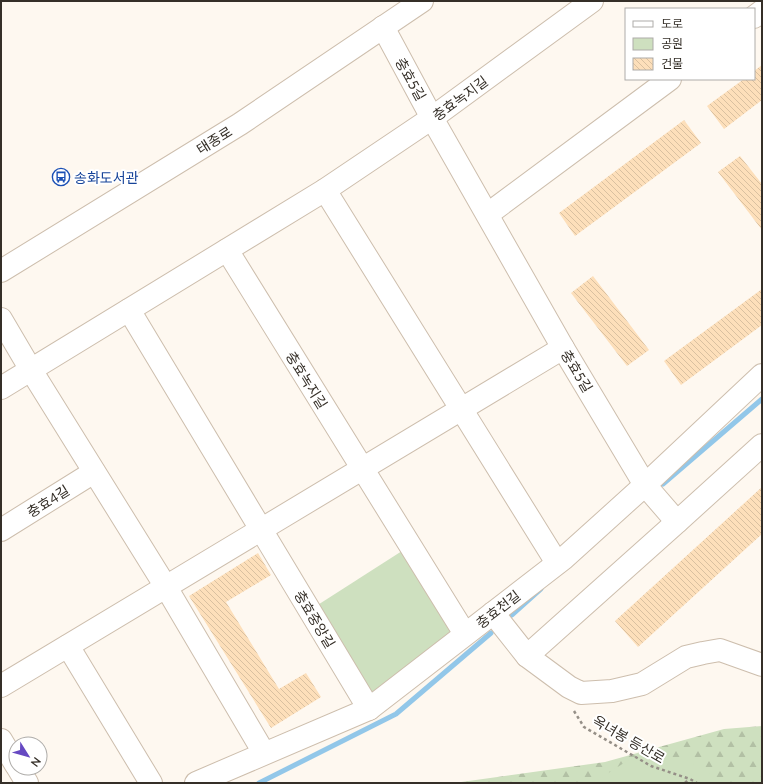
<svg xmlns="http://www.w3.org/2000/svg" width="763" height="784" font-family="Lato,'Noto Sans KR',sans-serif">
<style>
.forest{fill:url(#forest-firs)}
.green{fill:#cee0bf}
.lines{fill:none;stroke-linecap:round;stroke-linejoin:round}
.stream{stroke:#92c7e9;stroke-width:5}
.building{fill:url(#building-back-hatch)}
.minor-casing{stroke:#cdbead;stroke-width:24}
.path{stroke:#958f87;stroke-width:2.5;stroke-dasharray:3 3;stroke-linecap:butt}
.minor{stroke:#fff;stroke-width:22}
.labels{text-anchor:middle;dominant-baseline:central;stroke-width:4;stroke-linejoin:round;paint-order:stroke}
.street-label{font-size:14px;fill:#352f28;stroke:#fff}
.transit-label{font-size:14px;fill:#164399;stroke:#fff;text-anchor:start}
</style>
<defs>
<pattern id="forest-firs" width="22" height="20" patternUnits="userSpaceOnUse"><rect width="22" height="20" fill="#cee0bf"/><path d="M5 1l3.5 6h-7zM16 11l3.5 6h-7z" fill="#b2c0a4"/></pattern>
<pattern id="building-back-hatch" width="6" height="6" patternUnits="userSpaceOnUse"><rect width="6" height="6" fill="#fddfba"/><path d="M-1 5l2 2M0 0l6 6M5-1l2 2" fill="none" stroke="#d9c0a0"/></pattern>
</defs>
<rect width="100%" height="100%" fill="#fef8f0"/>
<polygon class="forest" points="762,726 762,783 454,783 605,762 724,729"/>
<g class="green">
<polygon points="402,551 452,632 368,699 313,608"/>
<polygon points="683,758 726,783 593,783 630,759"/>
</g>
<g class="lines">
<g class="stream">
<polyline points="663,484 762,399"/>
<polyline points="512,615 541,589"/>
<polyline points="259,783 396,714 491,633"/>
</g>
</g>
<g class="building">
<polygon points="762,65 762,100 724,129 707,106 744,79 754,79 754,71"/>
<polygon points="684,120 701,143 575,236 559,213"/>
<polygon points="740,156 762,184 762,230 718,172"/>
<polygon points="593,276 649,350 627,366 571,293"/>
<polygon points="762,289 762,325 681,385 664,361"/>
<polygon points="762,487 762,534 638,647 615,621"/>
<polygon points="258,553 271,575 226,602 279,689 306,673 321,697 271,728 189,596"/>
</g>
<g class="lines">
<defs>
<g id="minor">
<polyline points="754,17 762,11"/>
<polyline points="383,27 432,118 563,348 645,485 677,522"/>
<polyline points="325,190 557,563"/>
<polyline points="488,214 670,79"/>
<polyline points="227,250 465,634"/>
<polyline points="1,271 240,124 422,1"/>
<polyline points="129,310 369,709"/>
<polyline points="1,319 31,370 166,587 264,753"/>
<polyline points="1,388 325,190 432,118 592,1"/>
<polyline points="1,530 94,472"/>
<polyline points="493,613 527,656 569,687 581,693 612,691 642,684 686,657 703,653 720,650 762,665"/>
<polyline points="68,646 151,783"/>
<polyline points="527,656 677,522 762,445"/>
<polyline points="1,686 563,348"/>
<polyline points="1,740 16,765"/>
<polyline points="18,768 27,783"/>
<polyline points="196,783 369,709 563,559 645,485 762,375"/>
</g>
</defs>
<use href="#minor" class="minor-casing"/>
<g class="path">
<polyline points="574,711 584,727 620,748 651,766 690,779 697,783"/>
<polyline points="685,783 689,779"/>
</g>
<use href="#minor" class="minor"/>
</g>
<defs>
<symbol id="bus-ring" viewBox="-11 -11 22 22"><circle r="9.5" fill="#fff" stroke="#1a4fb4" stroke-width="1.5"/><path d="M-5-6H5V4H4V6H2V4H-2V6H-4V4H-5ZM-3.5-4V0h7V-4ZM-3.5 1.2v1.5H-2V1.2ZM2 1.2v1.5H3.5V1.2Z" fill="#1a4fb4"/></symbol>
</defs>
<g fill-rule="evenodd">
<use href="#bus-ring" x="51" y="167" width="20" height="20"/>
</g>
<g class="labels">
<g class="street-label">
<text transform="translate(411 79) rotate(61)">충효5길</text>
<text transform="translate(460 98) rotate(-36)">충효녹지길</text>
<text transform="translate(214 140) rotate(-32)">태종로</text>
<text transform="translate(577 371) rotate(59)">충효5길</text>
<text transform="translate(307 380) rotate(58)">충효녹지길</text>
<text transform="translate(48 501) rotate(-32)">충효4길</text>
<text transform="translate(498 609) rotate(-38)">충효천길</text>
<text transform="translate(315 619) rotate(59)">충효중앙길</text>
<text transform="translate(629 739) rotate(30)">옥녀봉 등산로</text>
</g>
<g class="transit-label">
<text x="74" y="177">송화도서관</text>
</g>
</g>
<rect width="763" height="784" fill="none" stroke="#352f28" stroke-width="4"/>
<rect x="625" y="8" width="130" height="72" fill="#ffffff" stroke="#aeaca9"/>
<rect x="633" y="21" width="20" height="6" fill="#ffffff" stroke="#aeaca9"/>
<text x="661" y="28" font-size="12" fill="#352f28">도로</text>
<rect x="633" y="38" width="20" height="12" fill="#cee0bf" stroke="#aeaca9"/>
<text x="661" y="48" font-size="12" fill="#352f28">공원</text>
<rect x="633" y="58" width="20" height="12" fill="url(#building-back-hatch)" stroke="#aeaca9"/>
<text x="661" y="68" font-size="12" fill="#352f28">건물</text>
<g transform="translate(28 756) rotate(127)"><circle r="19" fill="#ffffff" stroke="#aeaca9"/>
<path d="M0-3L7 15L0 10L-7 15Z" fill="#6649c2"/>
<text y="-6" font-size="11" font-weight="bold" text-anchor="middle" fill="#352f28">N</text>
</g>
</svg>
